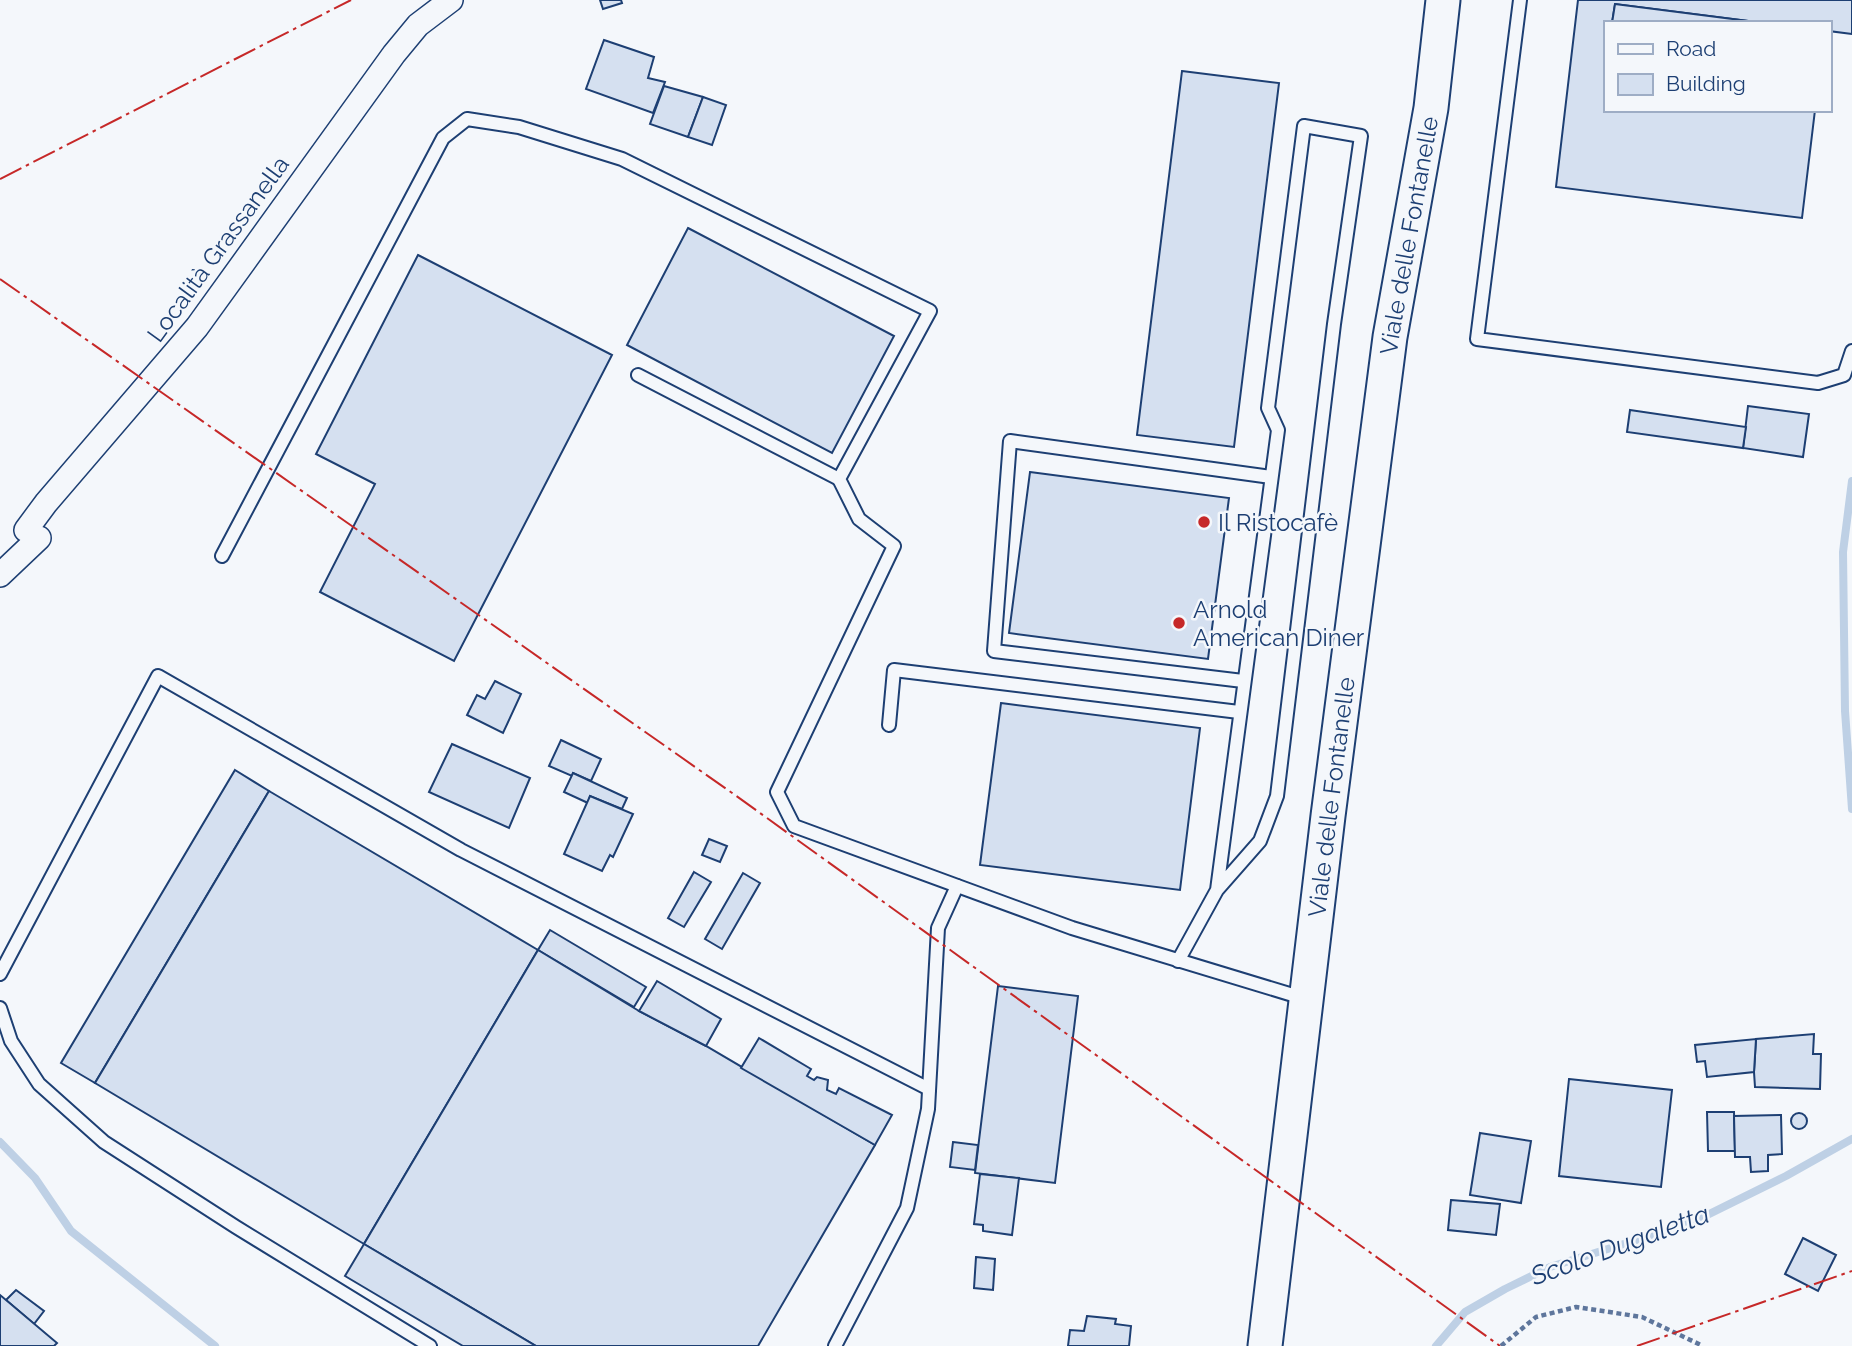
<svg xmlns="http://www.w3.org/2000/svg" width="1852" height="1346" font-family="Raleway,sans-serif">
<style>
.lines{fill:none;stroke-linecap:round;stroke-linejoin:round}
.stream{stroke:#bed0e5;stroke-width:8}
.building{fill:#d5e0f0;stroke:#1d3f73;stroke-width:2}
.lane-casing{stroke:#1d3f73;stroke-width:16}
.street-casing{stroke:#1d3f73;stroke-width:26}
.secondary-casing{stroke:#1d3f73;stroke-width:37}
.path{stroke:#5e769c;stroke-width:4.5;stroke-dasharray:5 3.5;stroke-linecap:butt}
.lane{stroke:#f4f7fb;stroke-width:12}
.street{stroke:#f4f7fb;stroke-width:23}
.secondary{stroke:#f4f7fb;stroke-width:33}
.power{stroke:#c62828;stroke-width:2;stroke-dasharray:24 5 3.5 5;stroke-linecap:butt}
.poi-dot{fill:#c62828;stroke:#f4f7fb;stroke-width:2.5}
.labels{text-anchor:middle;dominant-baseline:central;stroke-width:5;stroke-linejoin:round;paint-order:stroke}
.street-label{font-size:24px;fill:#1d3f73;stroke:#f4f7fb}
.poi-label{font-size:24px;fill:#1d3f73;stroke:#f4f7fb;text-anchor:start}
.water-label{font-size:26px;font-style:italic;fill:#1d3f73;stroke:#f4f7fb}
</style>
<rect width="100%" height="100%" fill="#f4f7fb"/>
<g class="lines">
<g class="stream">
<polyline points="1852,481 1843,552 1845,711 1852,809"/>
<polyline points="0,1142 35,1178 71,1231 215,1346"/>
<polyline points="1436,1346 1465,1312 1505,1289 1550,1267 1691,1223 1786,1176 1852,1139"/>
</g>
</g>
<g class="building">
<polygon points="600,0 621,0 622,3 603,9"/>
<polygon points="1578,0 1852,0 1852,34 1829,31 1829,23 1764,23 1615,4 1612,23 1605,23 1605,110 1815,110 1802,218 1556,187"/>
<polygon points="1615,4 1764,23 1612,23"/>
<polygon points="604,40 654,57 648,78 665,82 653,113 586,89"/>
<polygon points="1182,71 1279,83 1234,447 1137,435"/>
<polygon points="664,86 703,97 688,137 650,124"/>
<polygon points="703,97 726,105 712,145 688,137"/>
<polygon points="688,228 894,336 832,453 627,345"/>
<polygon points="418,255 612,355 454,661 320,592 375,484 316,454"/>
<polygon points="1748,406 1809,414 1803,457 1743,448"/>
<polygon points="1630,410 1746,427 1743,448 1627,432"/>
<polygon points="1030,472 1229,498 1208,659 1009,633"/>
<polygon points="495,681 521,694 503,733 467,715 477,695 485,699"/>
<polygon points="1001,703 1200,728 1180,890 980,865"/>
<polygon points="561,740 601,759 591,781 573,773 572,776 549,766"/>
<polygon points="452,744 530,778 509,828 429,792"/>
<polygon points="235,770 269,791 95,1083 61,1063"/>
<polygon points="573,773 627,798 622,809 590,796 588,803 564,792"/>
<polygon points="269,791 538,950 364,1244 95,1083"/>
<polygon points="590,796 633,814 613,857 610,855 602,871 564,854"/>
<polygon points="709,839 727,846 720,862 702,855"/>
<polygon points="694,872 711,882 684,927 668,918"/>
<polygon points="743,873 760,883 722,949 705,939"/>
<polygon points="550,930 646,987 634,1007 538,950"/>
<polygon points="538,950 639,1011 706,1046 875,1145 758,1346 536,1346 364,1244"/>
<polygon points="657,981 721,1019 706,1046 639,1011"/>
<polygon points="998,986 1078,996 1055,1183 975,1173"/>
<polygon points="1814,1034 1813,1054 1821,1054 1820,1089 1755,1087 1754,1072 1756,1039"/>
<polygon points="759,1038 811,1069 807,1076 814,1080 817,1077 828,1080 827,1090 836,1094 839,1088 892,1115 875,1145 741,1068"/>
<polygon points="1756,1039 1754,1072 1707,1077 1705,1061 1697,1062 1695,1045"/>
<polygon points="1569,1079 1672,1090 1661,1187 1559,1176"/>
<polygon points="1707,1112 1734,1112 1735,1151 1708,1151"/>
<circle cx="1799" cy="1121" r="8"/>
<polygon points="1781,1115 1782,1154 1768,1155 1768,1171 1751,1172 1750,1157 1735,1157 1734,1116"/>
<polygon points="1480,1133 1531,1141 1521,1203 1470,1195"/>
<polygon points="953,1142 978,1145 975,1170 950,1167"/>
<polygon points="980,1174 1019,1178 1012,1235 983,1231 983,1225 974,1224"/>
<polygon points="1451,1200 1500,1204 1496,1235 1448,1230"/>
<polygon points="1803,1238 1836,1255 1818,1291 1785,1274"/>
<polygon points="364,1244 536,1346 463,1346 345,1276"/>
<polygon points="976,1257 995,1259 993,1290 974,1288"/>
<polygon points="16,1290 44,1311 34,1324 6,1300"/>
<polygon points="0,1295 57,1343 54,1346 0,1346"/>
<polygon points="1087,1316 1116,1319 1115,1324 1131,1326 1129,1346 1068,1346 1070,1330 1084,1331"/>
</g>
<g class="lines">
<defs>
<g id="lane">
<polyline points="1520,0 1477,339 1818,383 1844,375 1852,351"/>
<polyline points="638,375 839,479"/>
<polyline points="222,556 443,138 467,119 519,127 622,159 930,311 839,479 859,519 894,546 777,792 794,826 1072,928 1306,999"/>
<polyline points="1243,681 994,651 1010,441 1271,477"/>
<polyline points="889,725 894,670 1239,712"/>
<polyline points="1178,961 1217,890 1260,841 1277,796 1334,324 1361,136 1304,126 1268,408 1278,430 1217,890"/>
<polyline points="0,974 158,676 461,850 929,1089"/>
<polyline points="0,1008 11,1041 39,1084 104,1142 236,1227 430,1346"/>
<polyline points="835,1346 907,1208 928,1109 938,928 957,886"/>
</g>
<g id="street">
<polyline points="26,530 46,503 197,327 394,54 418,25 451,0"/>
<polyline points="0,575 39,538"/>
</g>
<g id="secondary">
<path id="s1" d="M1265,1346L1328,816L1390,337L1431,108L1443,0"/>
</g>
</defs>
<use href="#lane" class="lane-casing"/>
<use href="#street" class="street-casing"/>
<use href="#secondary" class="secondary-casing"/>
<polyline class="path" points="1501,1346 1536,1317 1576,1307 1642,1317 1703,1346"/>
<use href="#lane" class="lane"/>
<use href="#street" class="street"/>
<use href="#secondary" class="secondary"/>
<g class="power">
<polyline points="0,179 351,0"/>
<polyline points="0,279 735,795 1500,1346"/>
<polyline points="1637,1346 1852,1271"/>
</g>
</g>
<g class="poi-dot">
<circle cx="1204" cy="522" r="7"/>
<circle cx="1179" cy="623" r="7"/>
</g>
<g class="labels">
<g class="street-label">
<text stroke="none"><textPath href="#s1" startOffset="1120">Viale delle Fontanelle</textPath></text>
<text transform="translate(218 249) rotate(-54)">Località Grassanella</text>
<text stroke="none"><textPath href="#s1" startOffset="553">Viale delle Fontanelle</textPath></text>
</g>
<g class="poi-label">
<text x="1218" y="522">Il Ristocafè</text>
<text x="1193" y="609">Arnold<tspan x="1193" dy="28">American Diner</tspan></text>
</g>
<g class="water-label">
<text transform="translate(1620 1245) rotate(-20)">Scolo Dugaletta</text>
</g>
</g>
<rect x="1604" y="21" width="228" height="91" fill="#f4f7fb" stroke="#9eadc5" stroke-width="2"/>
<rect x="1618" y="44" width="35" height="10" fill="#f4f7fb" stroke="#9eadc5" stroke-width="2"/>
<text x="1666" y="56" font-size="21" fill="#1d3f73">Road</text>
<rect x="1618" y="74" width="35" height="21" fill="#d5e0f0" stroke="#9eadc5" stroke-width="2"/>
<text x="1666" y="91" font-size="21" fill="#1d3f73">Building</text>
</svg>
